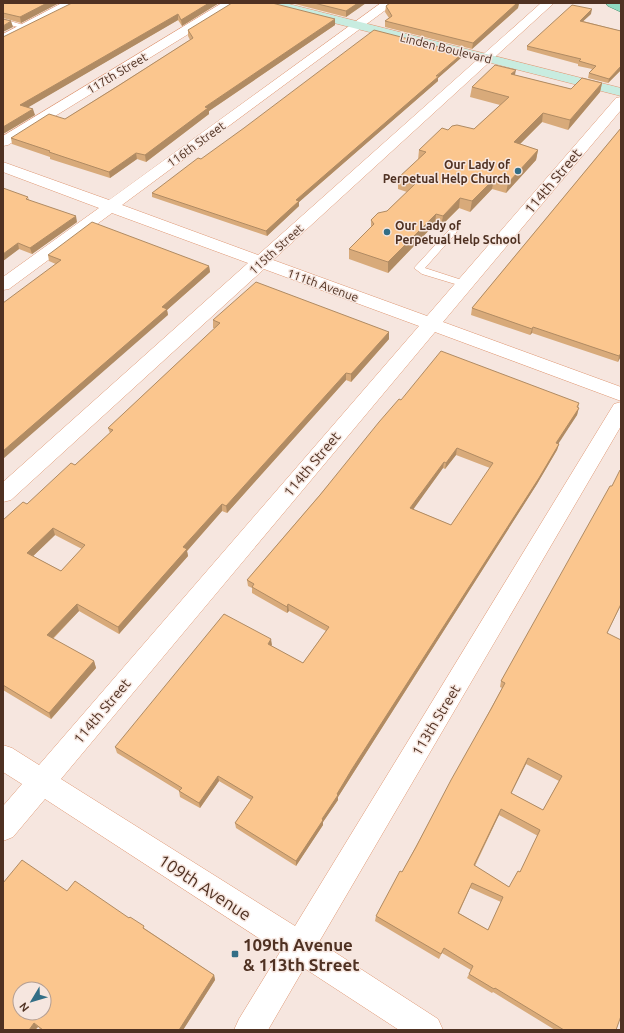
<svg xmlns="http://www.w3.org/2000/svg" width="624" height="1033" font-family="Ubuntu,sans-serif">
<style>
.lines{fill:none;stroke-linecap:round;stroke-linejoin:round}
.service-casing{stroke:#df9773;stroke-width:1}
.minor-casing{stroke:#df9773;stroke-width:1}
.secondary-casing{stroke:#df9773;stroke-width:1}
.primary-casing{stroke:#498e6e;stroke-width:1}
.service{fill:#fff;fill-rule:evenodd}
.minor{fill:#fff;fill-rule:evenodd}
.secondary{fill:#c8ece0;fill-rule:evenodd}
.primary{fill:#90d9c1;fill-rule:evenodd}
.wall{fill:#d8aa7a;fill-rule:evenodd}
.shaded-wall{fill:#b08b63}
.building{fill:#fbc68e;stroke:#b08b63;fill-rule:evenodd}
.poi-dot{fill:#336e86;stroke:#f6e6df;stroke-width:1.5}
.labels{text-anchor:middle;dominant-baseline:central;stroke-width:3;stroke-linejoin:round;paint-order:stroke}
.far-street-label{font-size:12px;fill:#4f3122;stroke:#f6e6df}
.far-poi-label{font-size:12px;font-weight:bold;fill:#4f3122;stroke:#f6e6df;text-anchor:end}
.street-label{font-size:14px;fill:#4f3122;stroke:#f6e6df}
.near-street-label{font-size:17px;fill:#4f3122;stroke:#f6e6df}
.near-poi-label{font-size:17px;font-weight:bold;fill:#4f3122;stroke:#f6e6df;text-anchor:start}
</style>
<rect width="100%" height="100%" fill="#f6e6df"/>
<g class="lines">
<defs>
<g id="service">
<polygon points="3,19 27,26 28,27 25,29 3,23"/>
<polygon points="453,228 457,231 456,233 425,268 468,282 470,284 465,287 422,274 414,268 450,229"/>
</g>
<g id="minor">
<polygon points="62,3 77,3 75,6 3,43 3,34"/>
<polygon points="222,3 236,3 234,6 8,145 3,146 3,136"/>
<polygon points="381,3 395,3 122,205 258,255 541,3 554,3 273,260 427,316 616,98 621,97 621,110 443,322 621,387 621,401 435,332 61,779 295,926 614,404 621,402 621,426 319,942 438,1019 443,1030 399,1030 304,968 268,1030 234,1030 239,1019 280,952 45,799 13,837 3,841 3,806 22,784 3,772 3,745 12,748 39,765 419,326 264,269 11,500 3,502 3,482 248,263 112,213 9,289 3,290 3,277 99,208 3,172 3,162 109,200"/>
</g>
<polygon id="secondary" points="265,3 285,3 621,88 621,96 267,6"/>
<polygon id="primary" points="606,3 621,3 621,12 608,6"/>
</defs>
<use href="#service" class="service-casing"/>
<use href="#minor" class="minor-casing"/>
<use href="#secondary" class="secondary-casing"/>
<use href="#primary" class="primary-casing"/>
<use href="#service" class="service"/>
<use href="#minor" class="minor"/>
<use href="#secondary" class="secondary"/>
<use href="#primary" class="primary"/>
</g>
<g class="wall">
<polygon points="3,3 59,3 21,23 3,18"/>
<polygon points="219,3 182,26 178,20 28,107 35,115 3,134 3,37"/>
<polygon points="291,3 366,3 346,17"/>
<polygon points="390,3 519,3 518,8 472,49 385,27 385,21 389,18 385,12 386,6"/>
<polygon points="591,14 583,21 621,31 621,70 608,83 588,78 589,73 592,69 578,66 578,64 527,50 527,46"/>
<polygon points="335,25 209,111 209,114 146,162 137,159 110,178 50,159 50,157 12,144 11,138 65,119 190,40 188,36 188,30"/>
<polygon points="462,57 438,78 438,81 299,202 299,206 267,236 152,197 152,193 201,159"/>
<polygon points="515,75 571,89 602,83 600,92 568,130 542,122 520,144 538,150 536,160 506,193 492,189 470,212 459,208 441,226 435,224 388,273 349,259 349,249 371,227 371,220 387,211 407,192 398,189 398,178 418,160 419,150 448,130 474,129 500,105 470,97 472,87"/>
<polygon points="621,128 621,356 618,362 532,333 530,335 471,315 472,308"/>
<polygon points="28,197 29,200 77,222 32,254 19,249 3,261"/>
<polygon points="48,255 209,266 210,272 167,310 168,315 49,261"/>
<path d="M213,320L389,332V339L351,382L346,380L227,513L222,511L187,551L188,556L119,634L79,611L53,639L94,661L96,668L51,719L3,690V520L27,504L75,465L110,433L108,428L215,328H213ZM55,535L82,549L61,571L33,556Z"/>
<path d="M401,400L579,403L577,415L558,443L559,444L557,450L537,484L352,775L338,797V800L323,822V825L296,866L236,828L235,823L251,800L219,781L200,808L180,797L179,791L117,753L115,747L271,646L303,663L326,631L289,611L287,613L252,593V588L248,586L247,580ZM456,455L490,468L451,525L413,509L443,468L445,469Z"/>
<path d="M621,470V605L607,633L616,1030H555L493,992L492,993L467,978L471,970L442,953L439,959L375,921L376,916L402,872L502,688L500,687L501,681ZM526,764L559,781L543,810L511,793ZM499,815L538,836L520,872L509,887L475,866ZM470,888L501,902L488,930L459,913Z"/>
<polygon points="67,891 129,918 214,975 215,980 183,1030 41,1030 38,1027 35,1030 3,1030"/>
</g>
<g class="shaded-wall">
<polygon points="47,3 59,3 21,23 20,17"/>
<polygon points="209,3 219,3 182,26 181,20"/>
<polygon points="358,3 366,3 346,17 346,11"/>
<polygon points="515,3 519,3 518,8 472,49 473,43"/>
<polygon points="592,9 591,14 579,25 580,21"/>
<polygon points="178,14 178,20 22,111 20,105"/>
<polygon points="335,19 335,25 209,111 209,114 146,162 145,155 205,107"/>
<polygon points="11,21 13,27 3,32 3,26"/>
<polygon points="463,53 462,57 438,78 438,81 299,202 299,206 267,236 266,231 296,200"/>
<polygon points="621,66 621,70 608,83 609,79"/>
<polygon points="516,70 514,79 511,74"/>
<polygon points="602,83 600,92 568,130 570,120"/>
<polygon points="33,109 35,115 3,134 3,127"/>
<polygon points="543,113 542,122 512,152 514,142"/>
<polygon points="538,150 536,160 506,193 508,183"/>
<polygon points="136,153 137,159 110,178 109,172"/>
<polygon points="494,179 492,189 470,212 472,201"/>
<polygon points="460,198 459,208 441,226 443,216"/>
<polygon points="436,214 435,224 388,273 388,262"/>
<polygon points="76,216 77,222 32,254 30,248"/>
<polygon points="18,243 19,249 3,261 3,254"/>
<polygon points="209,266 210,272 167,310 168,315 3,459 3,451 162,307"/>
<polygon points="533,327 532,333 530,335 532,329"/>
<polygon points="389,332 389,339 351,382 351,374"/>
<polygon points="621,353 621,356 618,362 619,356"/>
<polygon points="346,373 346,380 227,513 226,506"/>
<polygon points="579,408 577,415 555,449 556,443"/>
<polygon points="559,444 557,450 537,484 352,775 338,797 338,800 323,822 323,825 296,866 296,861 352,769"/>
<polygon points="457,448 456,455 445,469 446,463"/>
<polygon points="444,462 443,468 410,514 410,508"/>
<polygon points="222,504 222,511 187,551 188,556 119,634 118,627 183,547"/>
<polygon points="53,528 55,535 29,560 27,553"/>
<polygon points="77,604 79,611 49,642 47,635"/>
<polygon points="288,604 289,611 287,613 287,607"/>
<polygon points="271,639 272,645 268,650 268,644"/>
<polygon points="94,661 96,668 51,719 49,713"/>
<polygon points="528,758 526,764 509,798 511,793"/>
<polygon points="218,776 219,781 200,808 199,803"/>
<polygon points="501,809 499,815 472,870 474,865"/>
<polygon points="214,975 215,980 183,1030 179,1030"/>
<polygon points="34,1023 38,1027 35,1030 29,1030"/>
</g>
<g class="building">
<polygon points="3,3 47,3 20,17 3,13"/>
<polygon points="72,3 209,3 181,20 178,14 20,105 33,109 3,127 3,37"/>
<polygon points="232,3 272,3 335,19 205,107 208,108 145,155 136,153 109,172 49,152 50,151 11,138 49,114 65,119 118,86 193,38 188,30"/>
<polygon points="314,3 358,3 346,11"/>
<polygon points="390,3 517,3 473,43 385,21 392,16 386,6"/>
<polygon points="572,5 592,9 580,21 621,31 621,66 609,79 589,73 596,66 579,61 581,59 527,46"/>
<polygon points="3,19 11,21 3,26"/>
<polygon points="374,30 463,53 436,76 439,76 296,200 299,201 266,231 152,193 198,158 201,159 244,128"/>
<polygon points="495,65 516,70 511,74 571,89 582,78 602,83 570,120 543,113 514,142 538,150 508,183 494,179 472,201 460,198 443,216 436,214 388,262 349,249 374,224 371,220 378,213 387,211 415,184 398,178 426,152 419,150 442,128 448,130 452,126 457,125 474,129 509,97 472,87"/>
<polygon points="621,128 621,353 619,356 533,327 532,329 472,308"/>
<polygon points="3,188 28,197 26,199 76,216 30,248 18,243 3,254"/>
<polygon points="92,222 209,266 162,307 167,309 3,451 3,303 61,260 48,255"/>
<path d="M256,282L389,332L351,374L346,373L226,506L222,504L183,547L187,549L118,627L77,604L47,635L94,661L49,713L3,685V520L23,502L27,504L71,463L75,465L113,430L108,428L220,323L213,320ZM53,528L85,545L61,571L27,553Z"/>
<path d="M441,351L579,403L577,407L579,408L556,443L559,444L539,478L352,769L337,794L338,795L322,819L323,820L296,861L235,823L253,797L218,776L199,803L179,791L182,788L115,747L224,614L271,639L268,644L303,663L329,627L288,604L287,607L252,587L254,584L247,580L320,495L379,422L399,399L401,400ZM457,448L493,463L451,525L410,508L444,462L446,463Z"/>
<path d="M620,470H621V604L607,633L621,640V1016L616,1030H564L495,988L494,989L469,974L473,966L444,948L441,954L376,916L400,871L402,872L416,847L451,780L491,709L505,683L501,681L610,486H612ZM528,758L562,776L543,810L511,793ZM501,809L540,830L520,872L518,871L509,887L474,865ZM472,883L503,897L488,930L458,913Z"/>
<path d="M22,860L67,891L75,881L129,918L130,917L144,926L143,928L214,975L179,1030H43L34,1023L29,1030H3V883ZM20,989H44V1013H20Z"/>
</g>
<g class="poi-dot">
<circle cx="518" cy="171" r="4"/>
<circle cx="387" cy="232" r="4"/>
<rect x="231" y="950" width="8" height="8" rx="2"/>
</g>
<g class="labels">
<g class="far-street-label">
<text transform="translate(446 48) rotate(14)">Linden Boulevard</text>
<text transform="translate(117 73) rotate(-31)">117th Street</text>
<text transform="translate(196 144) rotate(-36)">116th Street</text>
<text transform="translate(276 249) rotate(-42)">115th Street</text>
<text transform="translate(323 285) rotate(20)">111th Avenue</text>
</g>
<g class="far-poi-label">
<text x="510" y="164">Our Lady of<tspan x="510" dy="14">Perpetual Help Church</tspan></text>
<text x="395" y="225" text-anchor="start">Our Lady of<tspan x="395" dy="14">Perpetual Help School</tspan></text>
</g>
<g class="street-label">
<text transform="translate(553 181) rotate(-50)">114th Street</text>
<text transform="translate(312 464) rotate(-50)">114th Street</text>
<text transform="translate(102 711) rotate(-50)">114th Street</text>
<text transform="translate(436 720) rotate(-59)">113th Street</text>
</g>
<g class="near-street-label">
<text transform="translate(205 887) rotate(33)">109th Avenue</text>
</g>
<g class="near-poi-label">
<text x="243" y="944">109th Avenue<tspan x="243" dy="20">&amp; 113th Street</tspan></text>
</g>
</g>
<rect width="624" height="1033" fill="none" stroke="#4f3122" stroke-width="8"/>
<g transform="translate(32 1001) rotate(232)"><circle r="19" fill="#f6e6df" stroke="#b39e93"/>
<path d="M0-3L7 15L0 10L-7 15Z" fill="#336e86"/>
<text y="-6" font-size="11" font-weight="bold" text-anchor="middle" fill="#4f3122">N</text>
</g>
</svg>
